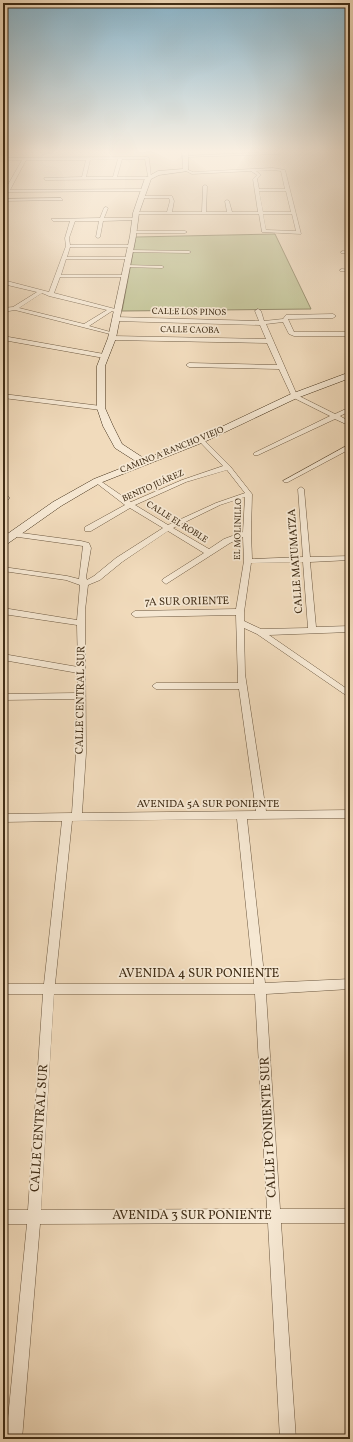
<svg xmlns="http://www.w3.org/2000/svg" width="353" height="1442" font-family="Vollkorn,serif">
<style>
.green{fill:#bcc08f;stroke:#7e7652}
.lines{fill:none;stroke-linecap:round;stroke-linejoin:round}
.street-casing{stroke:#6c5840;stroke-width:1}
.secondary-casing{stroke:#402d16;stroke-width:1}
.street{fill:#f6e8d3;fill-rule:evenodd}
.secondary{fill:#f6e8d3;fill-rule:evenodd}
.labels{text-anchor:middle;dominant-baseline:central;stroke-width:3.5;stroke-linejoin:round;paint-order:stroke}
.far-street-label{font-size:9px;fill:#402d16;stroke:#f6e8d3}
.street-label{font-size:11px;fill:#402d16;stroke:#f6e8d3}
.near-street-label{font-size:13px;fill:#402d16;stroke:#f6e8d3}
</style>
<rect width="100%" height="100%" fill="#f1dbbc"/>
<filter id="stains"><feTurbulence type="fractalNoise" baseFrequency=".005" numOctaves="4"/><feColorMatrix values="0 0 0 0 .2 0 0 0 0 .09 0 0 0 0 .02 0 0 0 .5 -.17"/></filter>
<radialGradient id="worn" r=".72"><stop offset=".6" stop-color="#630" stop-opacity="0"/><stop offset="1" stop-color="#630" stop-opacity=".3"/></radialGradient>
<polygon class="green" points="275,234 311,309 122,311 136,237"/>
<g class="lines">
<defs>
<g id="street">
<polygon points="278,152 279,154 186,157 184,156"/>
<path d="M147,157L149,158L151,177L148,176L145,159H122L117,177H149L148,179L45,180L44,178L82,177L86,160H26L10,190L144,189L145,191L8,192L5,197H3V190H5L22,160H3V158ZM118,159L113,177H86L90,160Z"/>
<path d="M273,168L285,170L301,234L262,232L259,214H136L134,213L136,212H167L170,201L169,198H140L142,196H172L174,201L172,212H202L203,186L205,185L207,186L206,212H227L225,201L227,200L229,201L232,212H258L253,179L257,175L251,171L192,174L184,170L186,169L193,172ZM273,170L281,171L285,189H259L257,179L261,175L256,171ZM259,191H286L291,212H263ZM263,214H292L296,231L266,230Z"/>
<polygon points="61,198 63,200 3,201 3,199"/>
<path d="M106,207L108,208L104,218H136L138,219L136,220L103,221L100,237L98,238L96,237L99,221H75L69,238L70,245H131L133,246V247H70L67,257H128L130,258L128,259H66L61,275H124L126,276L124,277H60L54,293L119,310L120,311L117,313L112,311L89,326L114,333V335L15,310L3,312V308L13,307L37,292L3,284V280L49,292L66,246L65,238L70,221H53L51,219L100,218L104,208ZM42,293L49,296L107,310L84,324L19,308Z"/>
<polygon points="134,231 185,231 187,232 185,233 132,233"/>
<polygon points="130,250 189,251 191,252 189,253 128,252 128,250"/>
<polygon points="343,251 350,252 350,254 341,253 341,252"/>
<polygon points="126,265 162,266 164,267 162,268 124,267 124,266"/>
<polygon points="342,269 350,270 350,272 340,271 340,270"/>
<polygon points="258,309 261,311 264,321 283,319 286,315 333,314 336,316 333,318 288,319 294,332 350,332 350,336 294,336 289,334 283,322 266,324 297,395 335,414 350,407 350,411 340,416 350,422 350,426 335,419 258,455 254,455 254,453 330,416 292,397 279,369 189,367 186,365 189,363 277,365 267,343 112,340 109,338 112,336 266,339 260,325 115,321 112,319 115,317 259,321 255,311"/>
<polygon points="3,336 104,354 107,356 104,358 3,340"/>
<polygon points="3,394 101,406 104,408 101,410 3,398"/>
<path d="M201,438L203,439L230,466L252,494L251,533L252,559L303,557L298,489L301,487L304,489L310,557L350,556V560L310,562L316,627L350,626V632L269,635L350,691V698L257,634L244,628L245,674L266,811L350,810V818L247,819L265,983L350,979V989L266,994L280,1209H350V1223H281L296,1439H280L268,1223L40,1224L22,1439H6L27,1224H3V1210H28L43,994H3V984H44L62,821L3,822V814L72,813L76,753L77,699L3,700V694L77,693L78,673L3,660V654L78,667L77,625L3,614V608L77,620L80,585L66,580L3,571V567L67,576L79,579L83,546L11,536V532H14L81,541L89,543L91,548L86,577L87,580L94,576L116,558L163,528L130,508L91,531H85V527L125,505L95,482V480H99L131,502L182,480L223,466L199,441V439ZM227,470L245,493L216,503L168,525L135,505L186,482ZM245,497L243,532L224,539L209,549L173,528L220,505ZM168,531L204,553L163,579L162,581L166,584L230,543L243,537L244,561L236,609L135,611L131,614L135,617L236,615L238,683H156L152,686L156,689H239L256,811L82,813L86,753L85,610L88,585L100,580L122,562ZM303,562L308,628L261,629L244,621V612L251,563ZM237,819L254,984H55L72,821ZM54,994H255L267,1209L41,1210Z"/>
<polygon points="350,444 350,449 288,482 284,482 283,481"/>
<polygon points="7,496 10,498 3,504 3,498"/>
</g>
<polygon id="secondary" points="182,150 188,150 188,171 159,175 151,179 139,213 136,236 116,338 105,366 105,408 113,426 122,444 145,459 198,438 291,394 350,372 350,378 297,398 204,442 100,483 61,506 7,544 3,545 3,537 53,502 94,479 137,462 115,448 103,426 97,408 97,366 108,338 130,236 133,213 145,178 158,171 183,169"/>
</defs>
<use href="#street" class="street-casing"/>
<use href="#secondary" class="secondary-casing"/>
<use href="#street" class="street"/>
<use href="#secondary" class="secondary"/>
</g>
<linearGradient id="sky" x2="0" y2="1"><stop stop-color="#89b7cf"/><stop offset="0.43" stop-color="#f9efe1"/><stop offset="1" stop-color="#f9efe1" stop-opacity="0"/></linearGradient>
<rect width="353" height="352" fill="url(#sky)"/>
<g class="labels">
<g class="far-street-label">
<text transform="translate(189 312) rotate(1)">CALLE LOS PINOS</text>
<text transform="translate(190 330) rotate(1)">CALLE CAOBA</text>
<text transform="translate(172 450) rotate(-22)">CAMINO A RANCHO VIEJO</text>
<text transform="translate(153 486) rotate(-24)">BENITO JUÁREZ</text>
<text transform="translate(177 522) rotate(32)">CALLE EL ROBLE</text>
<text transform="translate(238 529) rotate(-89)">EL MOLINILLO</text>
</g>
<g class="street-label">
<text transform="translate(296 561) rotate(-94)">CALLE MATUMATZA</text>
<text transform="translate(187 602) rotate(-1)">7A SUR ORIENTE</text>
<text transform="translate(81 700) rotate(-89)">CALLE CENTRAL SUR</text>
<text x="208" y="804">AVENIDA 5A SUR PONIENTE</text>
</g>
<g class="near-street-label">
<text x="199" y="974">AVENIDA 4 SUR PONIENTE</text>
<text transform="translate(269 1127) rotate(-93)">CALLE 1 PONIENTE SUR</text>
<text transform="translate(40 1128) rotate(-86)">CALLE CENTRAL SUR</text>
<text x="192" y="1216">AVENIDA 3 SUR PONIENTE</text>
</g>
</g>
<rect width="353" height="1442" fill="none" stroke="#f1dbbc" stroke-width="16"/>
<rect x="4" y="4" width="345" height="1434" fill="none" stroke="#402d16" stroke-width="2"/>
<rect x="8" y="8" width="337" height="1426" fill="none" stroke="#402d16"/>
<rect width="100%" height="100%" filter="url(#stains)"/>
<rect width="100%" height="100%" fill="url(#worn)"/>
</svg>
